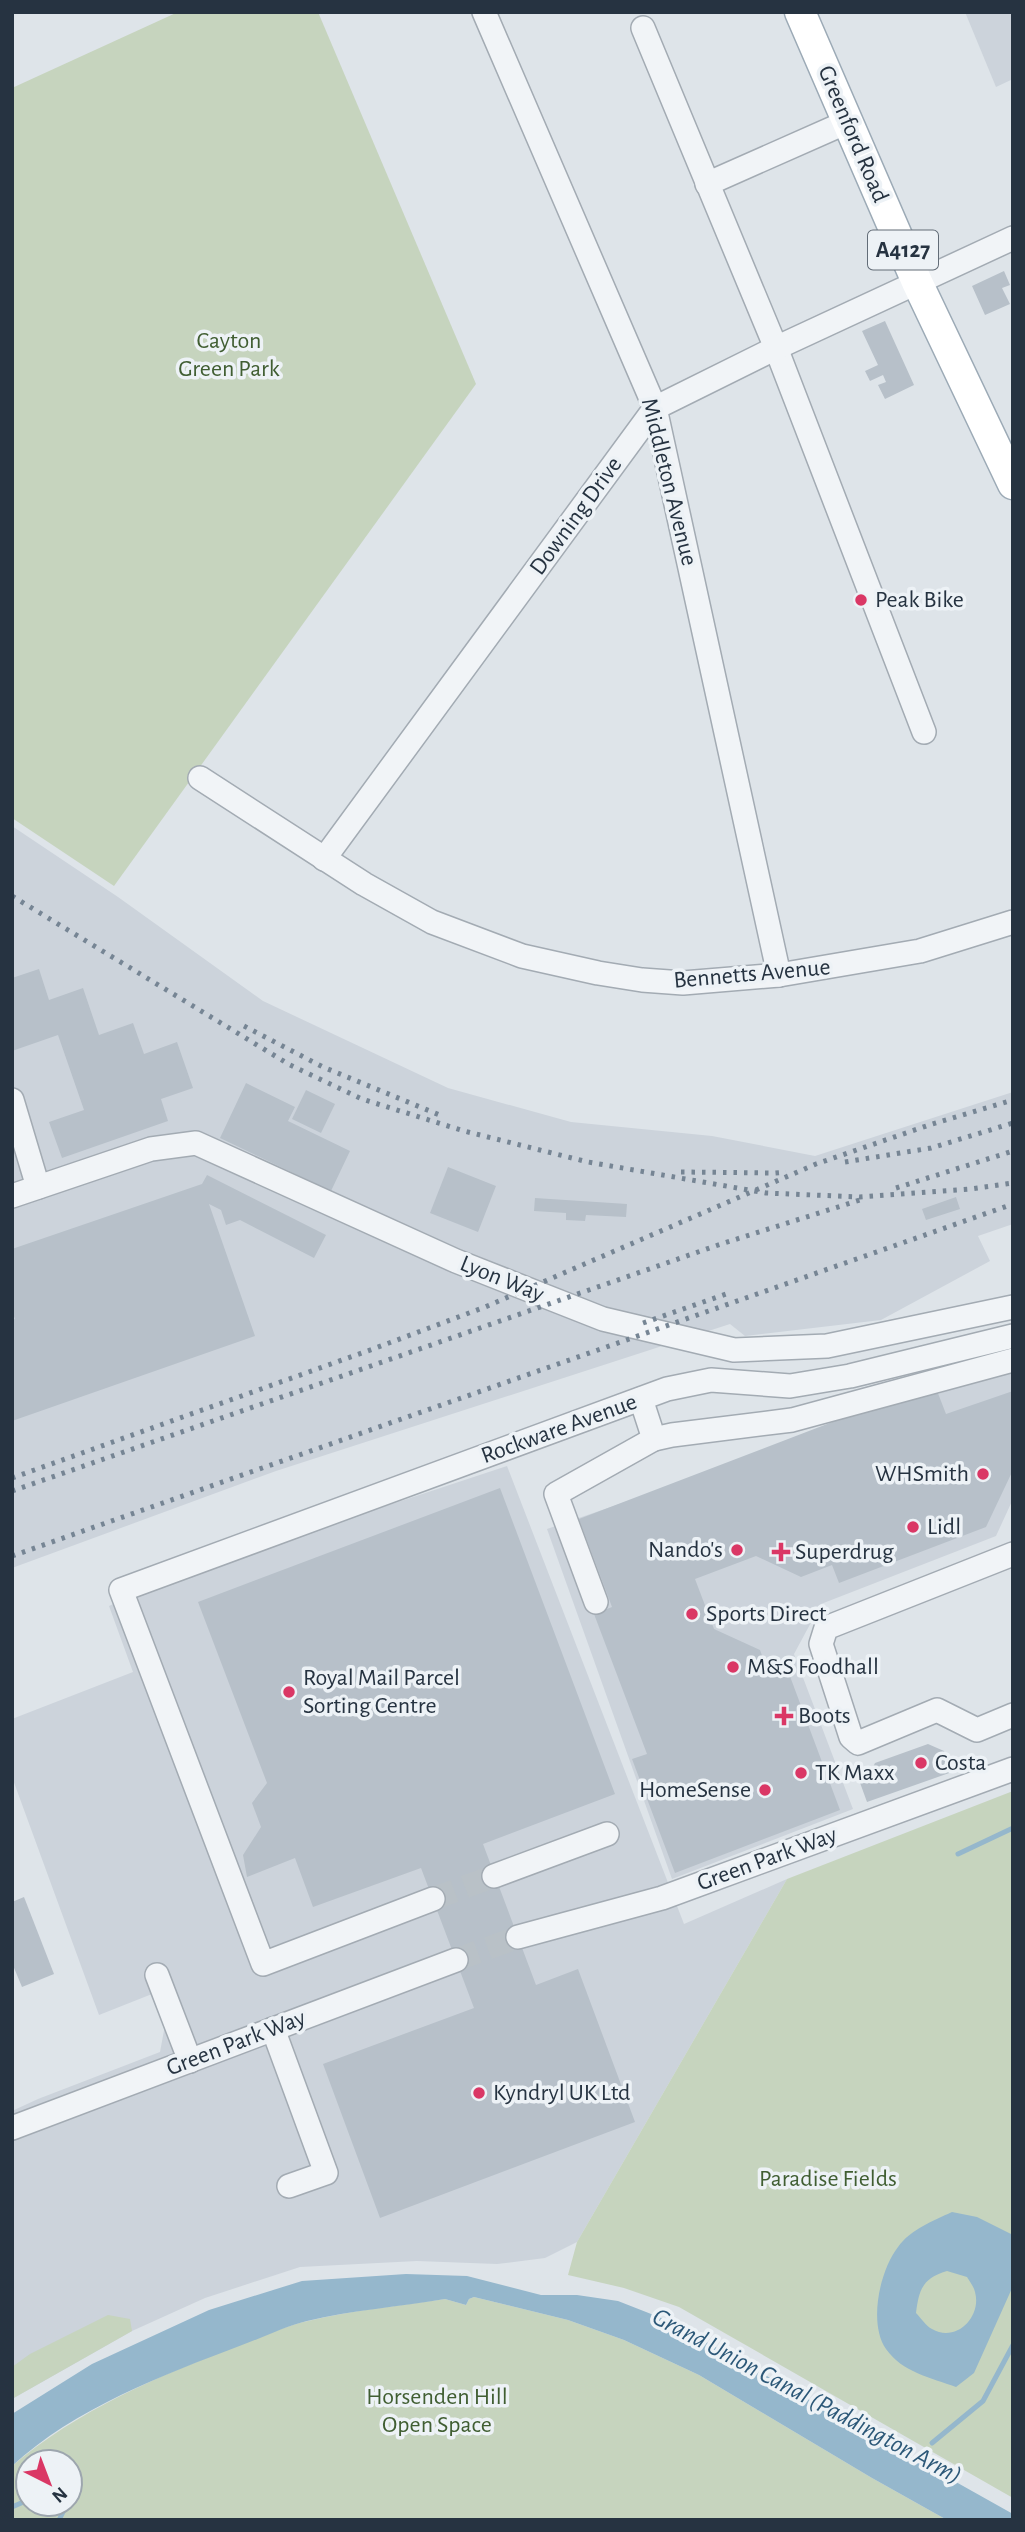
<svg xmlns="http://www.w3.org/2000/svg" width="1025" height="2532" font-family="'Alegreya Sans',sans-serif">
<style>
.built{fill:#ccd3db}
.green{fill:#c6d4be;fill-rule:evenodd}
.water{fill:#95b7cc;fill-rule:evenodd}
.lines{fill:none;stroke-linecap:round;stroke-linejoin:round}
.stream{stroke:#95b7cc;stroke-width:5}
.building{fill:#b7c0c9}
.minor-tunnel{stroke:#b9c1c7;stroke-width:23;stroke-dasharray:23 11;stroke-linecap:butt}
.minor-casing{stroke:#a3abb3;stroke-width:26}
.major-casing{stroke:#9caab6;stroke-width:33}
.minor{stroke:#f1f4f7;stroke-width:23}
.major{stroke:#fff;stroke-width:30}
.rail{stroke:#768594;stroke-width:5;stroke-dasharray:3.5 7;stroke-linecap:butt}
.poi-dot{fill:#da3765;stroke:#edf2f6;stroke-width:2.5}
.labels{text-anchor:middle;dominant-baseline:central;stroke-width:7;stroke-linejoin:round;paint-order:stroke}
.shield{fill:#edf2f6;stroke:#626c77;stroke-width:2}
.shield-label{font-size:23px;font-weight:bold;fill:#263341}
.street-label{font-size:24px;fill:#263341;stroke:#edf2f6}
.park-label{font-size:24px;fill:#405e32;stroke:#edf2f6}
.poi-label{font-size:24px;fill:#263341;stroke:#edf2f6;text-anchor:start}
.water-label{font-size:26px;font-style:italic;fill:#2c5878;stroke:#edf2f6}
</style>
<rect width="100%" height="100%" fill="#dee4e9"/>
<g class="built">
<polygon points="965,12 1013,12 1013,79 996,87"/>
<polygon points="12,826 118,897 263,1001 448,1088 571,1122 712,1136 815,1156 1013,1092 1013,1224 978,1236 990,1261 881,1320 745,1336 730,1324 276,1471 12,1568"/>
<polygon points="1013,1368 1013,1499 996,1536 821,1604 794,1654 853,1809 672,1879 547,1529"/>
<polygon points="507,1466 684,1924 787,1879 577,2242 545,2258 497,2264 417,2261 300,2267 205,2298 132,2331 12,2399 12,2111 38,2099 160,2052 165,2025 152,1994 99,2015 12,1777 12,1719 133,1672 109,1606 174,1576"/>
</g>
<g class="green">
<polygon points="178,12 318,12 476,384 114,886 12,818 12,88"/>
<polygon points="1013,1791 1013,2498 679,2307 624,2288 568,2275 577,2242 787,1879"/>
<path d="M474,2297L568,2320L624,2340L699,2375L872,2478L947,2520H12V2466C78,2410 158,2376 237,2346C260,2338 284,2326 308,2321C352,2310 399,2306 445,2299L466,2305L469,2299ZM28,2462H70V2504H28Z"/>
<polygon points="108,2315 130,2319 132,2331 12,2399 12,2367 30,2354"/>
</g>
<g class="water">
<path d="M952,2212L977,2217L1013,2235V2286L974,2373L956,2387C931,2378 902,2372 886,2349C868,2323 880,2270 898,2247C911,2229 933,2221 952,2212ZM947,2271L967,2277C970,2282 974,2287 975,2292C982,2317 956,2343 932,2329C926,2326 921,2318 916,2313C919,2289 923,2278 947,2271Z"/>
<path d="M406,2274L467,2276L541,2295H577L618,2301L669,2321L1013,2514V2520H947L872,2478L699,2375L624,2340L568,2320L474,2297L469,2299L466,2305L445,2299C399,2307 352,2310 307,2321C286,2326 264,2337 242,2345C163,2375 75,2408 12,2466V2414L92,2364L209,2310L302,2281Z"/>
</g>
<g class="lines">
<g class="stream">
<polyline points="958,1854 1013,1828"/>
<polyline points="932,2443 983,2401 1013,2345"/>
<polyline points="12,2507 28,2500"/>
<polyline points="59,2520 67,2504"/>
</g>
</g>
<g class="building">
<polygon points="1004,271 1010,285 1002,288 1010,304 985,315 972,286"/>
<polygon points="885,321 914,385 885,399 878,385 886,382 883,375 870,381 865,371 878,365 862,331"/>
<polygon points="39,969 49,1000 83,988 99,1035 133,1023 144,1054 177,1042 193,1088 161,1099 168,1121 62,1158 49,1122 84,1110 58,1035 12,1051 12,978"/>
<polygon points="246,1083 295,1107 288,1121 350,1151 331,1191 220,1138"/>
<polygon points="306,1090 335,1104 321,1133 292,1119"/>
<polygon points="448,1167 496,1186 478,1232 430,1213"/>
<polygon points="207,1175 326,1235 314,1258 240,1220 226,1225 221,1210 209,1204 255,1336 12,1421 12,1320 15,1319 12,1311 12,1249 202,1184"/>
<polygon points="956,1197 960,1209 926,1220 922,1209"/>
<polygon points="535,1198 627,1204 626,1217 586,1215 585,1221 566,1220 566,1213 534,1211"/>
<polygon points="934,1383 946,1414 1013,1391 1013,1470 986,1527 839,1583 832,1565 801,1577 756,1556 695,1579 714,1629 760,1650 770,1678 788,1671 840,1810 675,1873 632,1759 647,1754 594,1614 612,1607 579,1519"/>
<polygon points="500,1488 615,1794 483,1844 536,1985 578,1969 635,2122 380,2218 323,2064 474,2008 421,1868 313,1907 295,1858 247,1877 243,1855 261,1827 252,1803 267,1783 198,1602"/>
<polygon points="928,1744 944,1751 952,1772 867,1802 859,1780 868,1777 875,1763"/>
<polygon points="24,1897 54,1974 22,1987 12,1963 12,1902"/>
</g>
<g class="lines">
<g class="minor-tunnel">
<polyline points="433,1899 494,1876"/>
<polyline points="456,1960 518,1937"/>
</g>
<defs>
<g id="minor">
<polyline points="484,12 655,408 779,975"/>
<polyline points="643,28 776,348 924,732"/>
<polyline points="707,184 847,122"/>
<polyline points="200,778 364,884 432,922 522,956 598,973 642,980 683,983 779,975 920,951 1013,922"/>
<polyline points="324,859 655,408 776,348 1013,238"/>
<polyline points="12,1100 38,1187"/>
<polyline points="12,1196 151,1149 196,1143 456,1261 603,1319 734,1350 827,1346 1013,1307"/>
<polyline points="641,1399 654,1439 672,1435 792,1420 1013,1360"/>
<polyline points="1013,1554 826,1628 821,1644 851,1737 858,1743 937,1710 977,1730 1013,1715"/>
<polyline points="596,1602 556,1494 654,1439"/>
<polyline points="494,1876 607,1834"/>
<polyline points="433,1899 263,1964 121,1590 667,1389 711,1380 790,1386 850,1376 1013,1336"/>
<polyline points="518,1937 662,1898 1013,1769"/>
<polyline points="157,1975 190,2061"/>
<polyline points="273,2029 326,2173 289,2186"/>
<polyline points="12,2128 456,1960"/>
</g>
<polyline id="major" points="800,12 917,282 1013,484"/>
</defs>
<use href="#minor" class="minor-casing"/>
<use href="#major" class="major-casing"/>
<use href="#minor" class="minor"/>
<use href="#major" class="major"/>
<g class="rail">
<polyline points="12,896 290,1065 362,1099 464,1131 588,1162 766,1193 860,1197 970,1189 1013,1183"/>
<polyline points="244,1026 323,1067 442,1116"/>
<polyline points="845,1162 931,1148 1013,1123"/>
<polyline points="681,1172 775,1173 786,1172"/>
<polyline points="896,1188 1013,1151"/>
<polyline points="643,1323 729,1293"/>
<polyline points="12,1478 373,1349 485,1307 816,1164 932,1124 1013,1100"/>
<polyline points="12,1491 721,1244 860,1200"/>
<polyline points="12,1556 1013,1204"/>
</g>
</g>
<g class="poi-dot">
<circle cx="861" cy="600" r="7"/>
<circle cx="983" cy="1474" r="7"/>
<circle cx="913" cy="1527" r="7"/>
<circle cx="737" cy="1550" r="7"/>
<path d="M777.5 1541.5h7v7h7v7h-7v7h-7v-7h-7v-7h7z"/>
<circle cx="692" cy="1614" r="7"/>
<circle cx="733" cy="1667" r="7"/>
<circle cx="289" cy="1692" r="7"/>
<path d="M780.5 1705.5h7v7h7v7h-7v7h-7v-7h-7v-7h7z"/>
<circle cx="921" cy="1763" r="7"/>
<circle cx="801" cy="1773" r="7"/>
<circle cx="765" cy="1790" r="7"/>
<circle cx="479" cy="2093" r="7"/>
</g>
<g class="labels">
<rect class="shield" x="868" y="230.5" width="70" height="39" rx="5"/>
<g class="shield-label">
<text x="903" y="250">A4127</text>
</g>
<g class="street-label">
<text transform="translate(853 134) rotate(67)">Greenford Road</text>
<text transform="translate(669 482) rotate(76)">Middleton Avenue</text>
<text transform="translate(576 516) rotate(-54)">Downing Drive</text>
<text transform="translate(752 974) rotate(-5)">Bennetts Avenue</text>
<text transform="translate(502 1279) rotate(22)">Lyon Way</text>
<text transform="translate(559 1429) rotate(-20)">Rockware Avenue</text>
<text transform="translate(767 1859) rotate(-20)">Green Park Way</text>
<text transform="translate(236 2043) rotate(-21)">Green Park Way</text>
</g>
<g class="park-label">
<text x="229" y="341">Cayton<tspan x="229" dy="28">Green Park</tspan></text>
<text x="828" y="2179">Paradise Fields</text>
<text x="437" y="2397">Horsenden Hill<tspan x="437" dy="28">Open Space</tspan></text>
</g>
<g class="poi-label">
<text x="875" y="600">Peak Bike</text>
<text x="969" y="1474" text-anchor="end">WHSmith</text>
<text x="927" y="1527">Lidl</text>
<text x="723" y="1550" text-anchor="end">Nando's</text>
<text x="795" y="1552">Superdrug</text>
<text x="706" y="1614">Sports Direct</text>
<text x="747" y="1667">M&amp;S Foodhall</text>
<text x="303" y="1678">Royal Mail Parcel<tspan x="303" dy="28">Sorting Centre</tspan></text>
<text x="798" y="1716">Boots</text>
<text x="935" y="1763">Costa</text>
<text x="815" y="1773">TK Maxx</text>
<text x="751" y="1790" text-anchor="end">HomeSense</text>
<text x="493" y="2093">Kyndryl UK Ltd</text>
</g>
<g class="water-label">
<text transform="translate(807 2396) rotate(28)">Grand Union Canal (Paddington Arm)</text>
</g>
</g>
<rect width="1025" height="2532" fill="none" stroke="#263341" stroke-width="28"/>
<g transform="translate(49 2483) rotate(138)"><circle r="33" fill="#edf2f6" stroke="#9da6ae" stroke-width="2"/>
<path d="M0-5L12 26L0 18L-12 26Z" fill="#da3765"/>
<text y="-10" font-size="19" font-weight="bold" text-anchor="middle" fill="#263341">N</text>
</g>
</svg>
